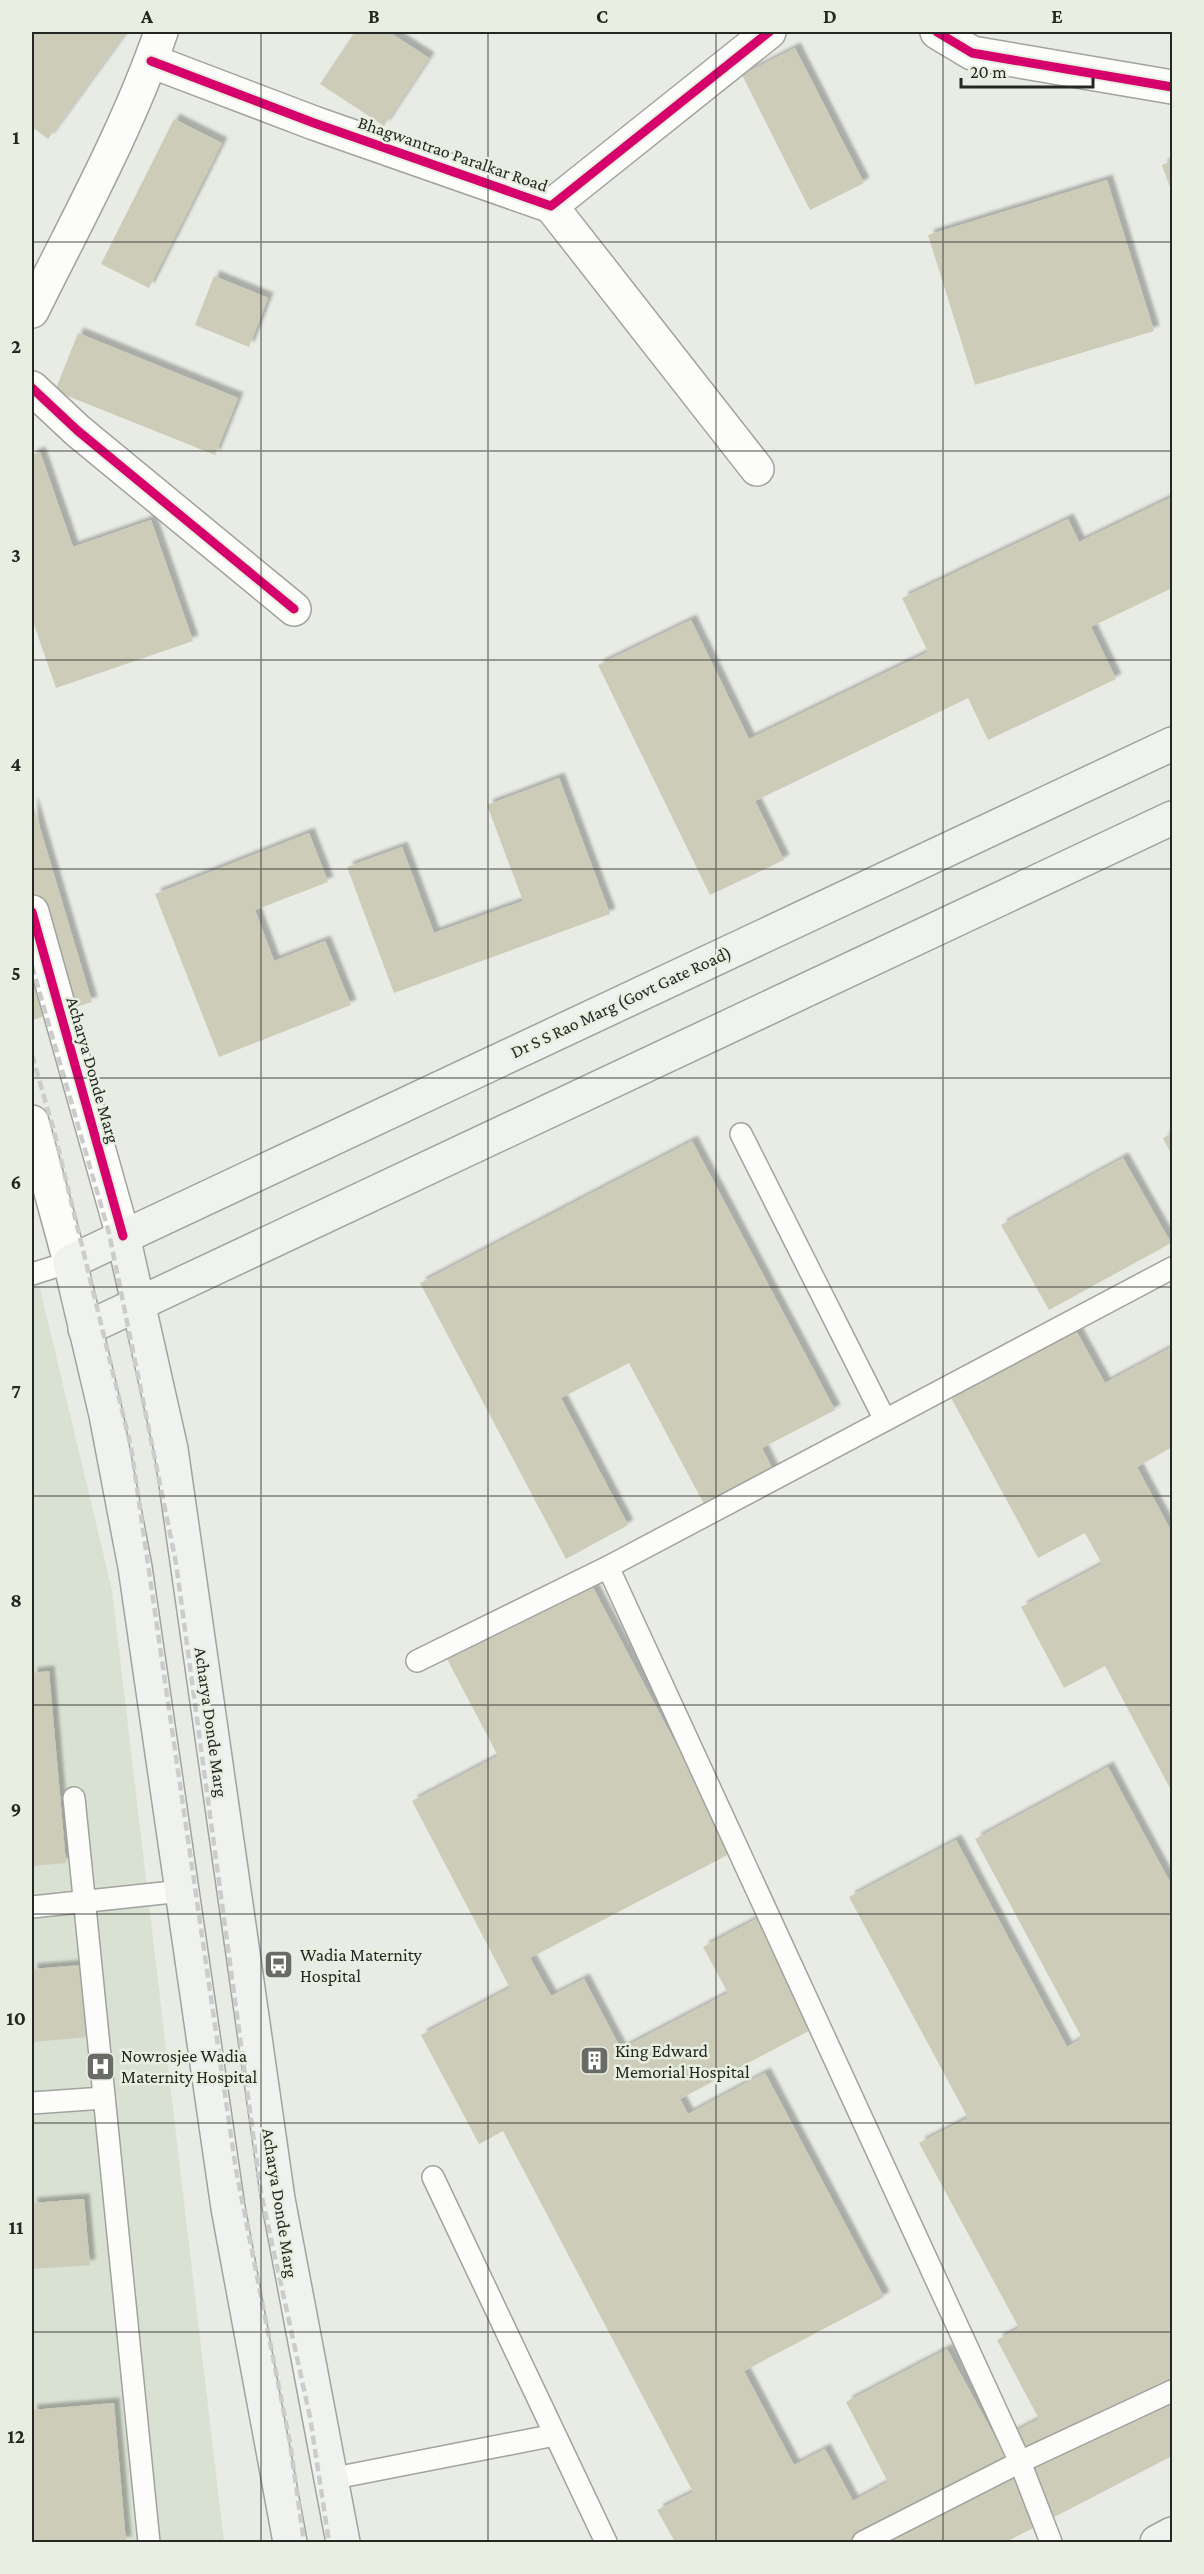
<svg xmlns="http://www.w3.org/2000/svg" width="1204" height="2574" font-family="'Crimson Pro',serif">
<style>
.built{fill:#d9e1d3}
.building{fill:#cdccb9;filter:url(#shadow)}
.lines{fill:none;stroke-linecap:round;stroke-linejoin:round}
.service-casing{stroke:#a0a39e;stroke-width:24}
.minor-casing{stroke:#a0a39e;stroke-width:36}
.tertiary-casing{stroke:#a0a39e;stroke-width:36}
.secondary-casing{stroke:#a0a39e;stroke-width:36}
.service{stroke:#fcfcfb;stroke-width:21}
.minor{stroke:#fcfcfb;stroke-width:33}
.tertiary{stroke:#fcfcfb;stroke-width:33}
.secondary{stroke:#eff2ef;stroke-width:33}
.rail{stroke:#cccdca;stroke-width:4.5;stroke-dasharray:9 4.5;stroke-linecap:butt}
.cycleway-casing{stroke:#e8efe1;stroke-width:13}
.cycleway{stroke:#d6006c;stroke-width:9}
.grid{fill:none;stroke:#242722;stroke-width:1.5;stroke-opacity:0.55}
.labels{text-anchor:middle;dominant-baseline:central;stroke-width:5;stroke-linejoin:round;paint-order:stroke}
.street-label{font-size:18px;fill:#242722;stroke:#e8efe1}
.poi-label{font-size:18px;fill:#242722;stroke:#e8efe1;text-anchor:start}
.neatline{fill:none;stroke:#242722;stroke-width:2}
.grid-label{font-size:20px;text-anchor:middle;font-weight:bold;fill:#242722}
</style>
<defs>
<filter id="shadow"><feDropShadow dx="5.5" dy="-5.5" stdDeviation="1.5" flood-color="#0004"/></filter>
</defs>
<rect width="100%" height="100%" fill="#e8ece4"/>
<polygon class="built" points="32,1255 112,1590 224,2542 32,2542"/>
<g class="building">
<polygon points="32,32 126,32 48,139 32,127"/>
<polygon points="355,32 389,32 429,58 384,126 320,84"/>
<polygon points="795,48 864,183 810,210 742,75"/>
<polygon points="174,119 222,143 149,288 101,264"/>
<polygon points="1172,161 1172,193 1162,165"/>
<polygon points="1107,180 1154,331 975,385 928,235"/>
<polygon points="214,276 268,298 249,347 195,325"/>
<polygon points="78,333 238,398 215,455 55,391"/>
<polygon points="40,452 73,547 151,520 193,641 56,688 32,619 32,455"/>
<polygon points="1172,497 1172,588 1091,627 1116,679 988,740 968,698 755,801 784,860 710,895 598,665 691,620 749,739 928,652 902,598 1068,519 1079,542"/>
<polygon points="559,778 610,914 394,993 347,867 402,847 434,933 523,901 487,805"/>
<polygon points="32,801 92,1002 32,1020"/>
<polygon points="309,833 328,882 255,910 274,961 325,941 351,1005 219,1057 155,894"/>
<polygon points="1172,1133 1172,1156 1163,1138"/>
<polygon points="692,1141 835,1410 762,1448 774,1472 706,1508 629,1363 561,1398 628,1525 566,1559 420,1283"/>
<polygon points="1123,1158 1171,1243 1049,1310 1001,1225"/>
<polygon points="1068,1316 1105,1383 1172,1347 1172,1447 1137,1467 1172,1533 1172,1792 1105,1666 1064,1688 1021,1607 1102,1564 1085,1533 1038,1558 943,1383"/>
<polygon points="590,1582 733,1852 530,1958 551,1996 584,1979 621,2049 728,1993 703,1947 760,1917 818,2026 680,2099 688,2114 765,2073 884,2297 744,2371 794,2465 825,2449 853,2501 888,2482 846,2402 947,2349 997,2441 1039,2419 997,2340 1019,2328 919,2143 968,2118 849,1897 956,1840 1067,2047 1082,2038 975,1839 1108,1767 1172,1886 1172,2456 1006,2542 675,2542 657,2510 693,2492 503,2131 479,2144 421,2035 510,1988 412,1801 498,1756 446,1657"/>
<polygon points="49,1671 66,1863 32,1866 32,1673"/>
<polygon points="82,1965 89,2037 32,2042 32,1969"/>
<polygon points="84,2199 90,2265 32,2269 32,2203"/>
<polygon points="114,2403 126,2542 32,2542 32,2410"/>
</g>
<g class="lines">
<defs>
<g id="service">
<polyline points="741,1134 885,1420"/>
<polyline points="32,1274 70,1262"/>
<polyline points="608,1567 1020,2462 1051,2542"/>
<polyline points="417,1661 608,1567 1172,1268"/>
<polyline points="74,1798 149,2542"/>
<polyline points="32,1907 182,1891"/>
<polyline points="32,2103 104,2098"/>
<polyline points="433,2177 606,2542"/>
<polyline points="330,2479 555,2435"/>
<polyline points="863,2542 1020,2462 1172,2391"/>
</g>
<g id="minor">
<polyline points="937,32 972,53 1172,87"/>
<polyline points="151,61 314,123 551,206 769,32"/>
<polyline points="551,206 757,469"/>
<path d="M32,311C77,220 128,128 161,32"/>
<polyline points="32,388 78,431 294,609"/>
</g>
<g id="tertiary">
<polyline points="32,912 123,1236"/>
<polyline points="32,1122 70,1262"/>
</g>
<g id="secondary">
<polyline points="123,1236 171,1449 278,2199 343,2542"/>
<polyline points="85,1329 1172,818"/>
<polyline points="290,2542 228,2208 135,1567 106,1415 70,1262 1172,744"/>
<polyline points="1157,2542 1172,2534"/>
</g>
</defs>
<use href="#service" class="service-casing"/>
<use href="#minor" class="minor-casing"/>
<use href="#tertiary" class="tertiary-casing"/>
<use href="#secondary" class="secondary-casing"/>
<use href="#service" class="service"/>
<use href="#minor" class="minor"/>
<use href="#tertiary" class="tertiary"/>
<use href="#secondary" class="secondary"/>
<g class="rail">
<polyline points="32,966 109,1233 176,1563 261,2193 310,2417 329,2542"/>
<polyline points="32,1055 54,1131 131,1447 236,2170 290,2443 304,2542"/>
</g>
<defs>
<g id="cycleway">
<polyline points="937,32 972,53 1172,87"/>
<polyline points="151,61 314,123 551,206 769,32"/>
<polyline points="32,388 78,431 294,609"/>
<polyline points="32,912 123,1236"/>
</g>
</defs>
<use href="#cycleway" class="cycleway-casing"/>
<use href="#cycleway" class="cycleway"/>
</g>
<path class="grid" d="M261,32V2542M488,32V2542M716,32V2542M943,32V2542M32,242H1172M32,451H1172M32,660H1172M32,869H1172M32,1078H1172M32,1287H1172M32,1496H1172M32,1705H1172M32,1914H1172M32,2123H1172M32,2332H1172"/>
<defs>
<symbol id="bus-square" viewBox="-11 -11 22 22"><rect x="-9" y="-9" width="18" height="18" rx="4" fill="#696c66" stroke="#e8efe1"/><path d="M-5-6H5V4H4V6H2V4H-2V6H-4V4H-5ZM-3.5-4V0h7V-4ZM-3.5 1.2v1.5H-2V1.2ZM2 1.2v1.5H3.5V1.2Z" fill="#fff"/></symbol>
<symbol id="building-square" viewBox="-11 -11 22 22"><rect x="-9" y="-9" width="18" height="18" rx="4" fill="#696c66" stroke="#e8efe1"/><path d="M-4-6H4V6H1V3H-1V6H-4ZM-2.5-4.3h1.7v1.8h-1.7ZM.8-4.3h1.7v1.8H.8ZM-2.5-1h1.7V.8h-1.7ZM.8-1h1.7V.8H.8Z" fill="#fff"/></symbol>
<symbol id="hospital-square" viewBox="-11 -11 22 22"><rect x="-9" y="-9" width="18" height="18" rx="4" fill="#696c66" stroke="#e8efe1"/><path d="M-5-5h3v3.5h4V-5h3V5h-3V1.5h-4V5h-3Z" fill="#fff"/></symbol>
</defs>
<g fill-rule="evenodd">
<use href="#bus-square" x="262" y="1948" width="33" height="33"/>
<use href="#building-square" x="578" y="2044" width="33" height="33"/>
<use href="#hospital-square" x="84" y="2050" width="33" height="33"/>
</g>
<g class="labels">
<g class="street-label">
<text transform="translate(453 154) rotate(19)">Bhagwantrao Paralkar Road</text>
<text transform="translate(621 1002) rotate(-25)">Dr S S Rao Marg (Govt Gate Road)</text>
<text transform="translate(93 1070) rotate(74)">Acharya Donde Marg</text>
<text transform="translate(211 1722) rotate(82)">Acharya Donde Marg</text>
<text transform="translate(280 2203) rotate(81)">Acharya Donde Marg</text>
</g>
<g class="poi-label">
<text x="300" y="1955">Wadia Maternity<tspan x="300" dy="21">Hospital</tspan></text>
<text x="615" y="2051">King Edward<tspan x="615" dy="21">Memorial Hospital</tspan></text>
<text x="121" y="2056">Nowrosjee Wadia<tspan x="121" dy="21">Maternity Hospital</tspan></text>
</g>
</g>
<rect width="1204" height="2574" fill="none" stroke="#e8efe1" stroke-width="66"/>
<path d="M961 78v9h132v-9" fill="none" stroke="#242722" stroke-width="3"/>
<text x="970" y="78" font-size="18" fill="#242722" stroke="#e8efe1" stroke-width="4.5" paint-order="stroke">20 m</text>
<rect x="33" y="33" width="1138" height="2508" class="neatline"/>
<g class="grid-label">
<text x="147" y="23">A</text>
<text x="374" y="23">B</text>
<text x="602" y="23">C</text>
<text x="830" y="23">D</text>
<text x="1057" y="23">E</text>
<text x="16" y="144">1</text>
<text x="16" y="353">2</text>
<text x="16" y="562">3</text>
<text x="16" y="771">4</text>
<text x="16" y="980">5</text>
<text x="16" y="1189">6</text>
<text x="16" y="1398">7</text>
<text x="16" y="1607">8</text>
<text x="16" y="1816">9</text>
<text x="16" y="2025">10</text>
<text x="16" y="2234">11</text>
<text x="16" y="2443">12</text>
</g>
</svg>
